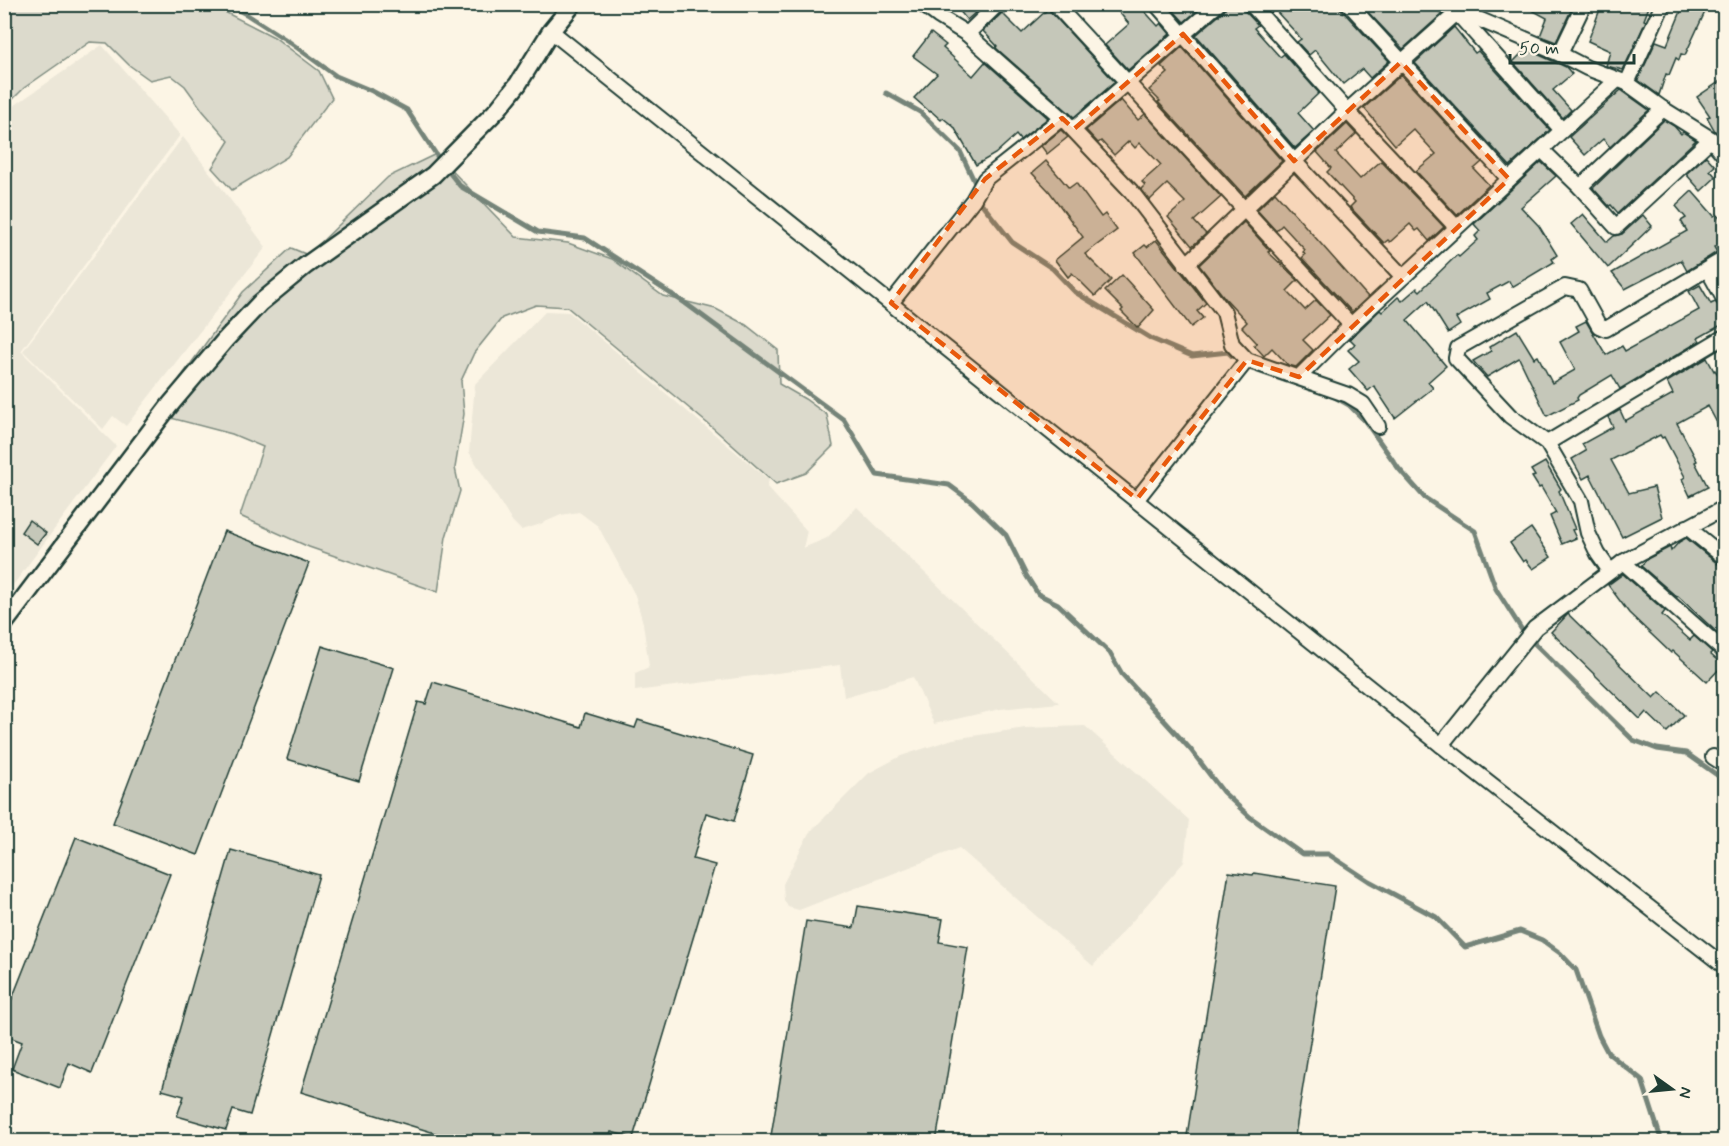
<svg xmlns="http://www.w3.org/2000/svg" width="1729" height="1146" font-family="Mynerve,sans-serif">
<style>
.built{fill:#ece7d8}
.green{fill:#dcdacc;stroke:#7e8c80;stroke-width:1.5}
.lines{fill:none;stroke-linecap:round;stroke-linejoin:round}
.stream{stroke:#758479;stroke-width:5}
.building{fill:#c5c7b9;stroke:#1f3d34;stroke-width:1.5}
.minor-casing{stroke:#1f3d34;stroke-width:18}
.tertiary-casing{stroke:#1f3d34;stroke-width:21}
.minor{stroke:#fcf5e5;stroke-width:14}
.tertiary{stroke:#fcf5e5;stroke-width:16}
.marked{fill:#e8590c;fill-opacity:0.2;stroke:#e8590c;stroke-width:4.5;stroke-dasharray:12 8;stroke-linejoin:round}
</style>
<rect width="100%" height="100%" fill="#fcf5e5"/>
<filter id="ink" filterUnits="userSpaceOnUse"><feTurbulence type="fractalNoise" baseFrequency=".0167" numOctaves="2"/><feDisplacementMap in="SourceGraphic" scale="12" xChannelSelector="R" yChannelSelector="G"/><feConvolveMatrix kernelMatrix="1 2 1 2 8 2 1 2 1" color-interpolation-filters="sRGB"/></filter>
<g filter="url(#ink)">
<g class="built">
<polygon points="102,45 180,135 21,351 116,446 5,596 5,112"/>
<polygon points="183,137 266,247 126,426 113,416 103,429 23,351"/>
<polygon points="546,311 569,312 769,480 767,487 807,531 803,548 827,538 857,507 1059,703 1000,709 934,724 913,677 844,697 840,665 635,691 635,673 649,667 643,623 635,595 598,526 579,512 561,515 538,525 521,530 511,520 469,452 475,384"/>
<polygon points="1085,726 1189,820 1184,862 1093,966 959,848 799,910 788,907 784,900 783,884 809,833 869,773 901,756 953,739 1025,728"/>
</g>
<g class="green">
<polygon points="6,5 211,5 274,37 319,71 332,98 287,157 232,190 212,168 229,141 203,111 185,86 171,75 150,80 129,65 107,43 90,42 24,88 5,107 4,6"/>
<polygon points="436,154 516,237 568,243 612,259 663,296 716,309 746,325 778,350 779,384 805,399 827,415 833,446 806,473 776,484 713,428 567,307 536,305 502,318 474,353 461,381 464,414 455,468 460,491 446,537 438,592 309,547 240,516 263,447 232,434 167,417 165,399 243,292 291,248 308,255 388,177"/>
</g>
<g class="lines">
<g class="stream">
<polyline points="227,4 246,14 288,41 336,76 372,91 407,110 441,162"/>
<polyline points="886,93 920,112 960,151 976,185"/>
<polyline points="445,167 460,186 538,232 585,238 685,303 844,420 877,475 949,485 972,502 1006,535 1026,575 1038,594 1058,604 1110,653 1122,674 1191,750 1223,792 1250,817 1302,854 1328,854 1369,881 1436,917 1465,947 1520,931 1542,940 1560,953 1576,970 1599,1036 1608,1053 1642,1080 1662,1142"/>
<polyline points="982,204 1012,242 1053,269 1075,292 1152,339 1192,356 1228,352 1232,356"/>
<polyline points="1249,368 1310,389"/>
<polyline points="1333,396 1349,405 1365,421 1399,469 1425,498 1475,531 1496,589 1522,630"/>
<polyline points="1533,642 1633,740 1657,749 1686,753 1724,780"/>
</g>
</g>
<g class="building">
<polygon points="954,4 985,4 967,20"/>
<polygon points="1112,4 1138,4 1158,26 1161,23 1170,34 1128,70 1105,45 1129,24"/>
<polygon points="1181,4 1193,4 1198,10 1184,22 1174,11"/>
<polygon points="1228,4 1242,4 1244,10 1258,25 1254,28 1280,57 1284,54 1319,93 1298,113 1314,131 1295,148 1196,35 1224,11"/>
<polygon points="1264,4 1336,4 1389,61 1370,78 1362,69 1343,84 1315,50 1309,55 1297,42 1301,39 1297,34 1275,10 1271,13"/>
<polygon points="1372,4 1429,4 1442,14 1403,49 1366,10"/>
<polygon points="1521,4 1574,4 1556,42 1540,36 1547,18"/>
<polygon points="1602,4 1650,4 1644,20 1646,21 1623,70 1606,66 1610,51 1588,41"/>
<polygon points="1684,4 1705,4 1702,11 1705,12 1685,55 1681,54 1679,60 1676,58 1669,75 1666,74 1659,95 1638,80 1656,41 1667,45"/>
<polygon points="1048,9 1115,82 1074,117 996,48 997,46 983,31 1002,13 1022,33"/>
<polygon points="1454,27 1475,53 1478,51 1550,130 1510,166 1415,63"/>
<polygon points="931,33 946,45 943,48 973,76 985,62 1048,118 1020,140 1016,135 995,154 976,165 954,127 943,118 941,120 931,111 930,112 914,98 937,74 913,56"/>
<polygon points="1182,47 1282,161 1245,196 1158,102 1160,101 1149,90 1168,73 1161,66"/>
<polygon points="1526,49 1566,67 1572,74 1553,90 1571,110 1563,118 1513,62"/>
<polygon points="1401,75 1482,162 1474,169 1489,185 1457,215 1416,171 1436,154 1413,129 1395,145 1364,108"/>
<polygon points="1725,78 1725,141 1715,131 1707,117 1710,116 1697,97"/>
<polygon points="1621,90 1649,110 1610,147 1603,139 1585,155 1569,137"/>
<polygon points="1121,100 1138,120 1145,114 1221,197 1194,221 1206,234 1192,246 1168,217 1185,202 1167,184 1150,200 1141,189 1145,185 1142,182 1161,165 1140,143 1135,148 1129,141 1114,155 1101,141 1098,143 1086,130"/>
<polygon points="1664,120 1674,126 1681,134 1683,132 1696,140 1618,213 1611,205 1609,206 1593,188"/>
<polygon points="1347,124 1356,134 1336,153 1360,179 1381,161 1444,227 1429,241 1419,229 1416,231 1410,224 1390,242 1388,240 1384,243 1350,207 1355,202 1327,172 1331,168 1317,152"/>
<polygon points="1061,130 1068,137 1047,154 1041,146"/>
<polygon points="1706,156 1715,166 1710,170 1716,177 1701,191 1686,174"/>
<polygon points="1046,161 1069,188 1076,183 1101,217 1105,214 1117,230 1085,254 1111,280 1095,296 1072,273 1068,277 1055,260 1083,237 1049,191 1032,173"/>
<polygon points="1541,162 1556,176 1521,207 1539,226 1557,255 1552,259 1554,262 1512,287 1509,281 1487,293 1490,299 1456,318 1460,325 1448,333 1428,301 1407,320 1446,366 1428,382 1433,388 1395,418 1374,386 1368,391 1349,369 1359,361 1348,350 1355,344 1350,339 1380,310 1382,312 1398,297 1402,301 1417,288 1420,291 1457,255 1459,257 1478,240 1475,236 1480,231 1474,224"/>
<polygon points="1692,191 1714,216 1717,214 1725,226 1725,241 1714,247 1717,252 1687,271 1681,260 1625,289 1612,273 1687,231 1681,221 1686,218 1676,206"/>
<polygon points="1275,192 1368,297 1352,312 1302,258 1305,255 1303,252 1305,250 1282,225 1276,231 1257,210"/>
<polygon points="1583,214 1607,242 1614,236 1622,234 1643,215 1652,226 1608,268 1571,224"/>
<polygon points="1244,222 1270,251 1268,252 1298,280 1287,291 1305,310 1316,300 1330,315 1303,340 1313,350 1296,367 1288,365 1272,348 1264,356 1254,345 1257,343 1242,327 1247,322 1224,297 1199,265"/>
<polygon points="1156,240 1206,303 1197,311 1203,318 1191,327 1135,253 1145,245 1147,247"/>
<polygon points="1122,275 1154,310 1138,328 1121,311 1123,309 1105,291"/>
<polygon points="1700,285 1711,304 1715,302 1720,307 1725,314 1725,323 1698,338 1700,341 1620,389 1612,375 1579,395 1577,398 1578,400 1547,416 1519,358 1487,377 1473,361 1491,351 1489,347 1517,330 1534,358 1538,356 1552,383 1575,370 1560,342 1579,331 1576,326 1586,321 1606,355 1622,346 1625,351 1699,310 1689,291"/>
<polygon points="1707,358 1714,371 1715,370 1717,373 1725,369 1725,438 1708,406 1677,423 1697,461 1695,462 1708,487 1690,496 1682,479 1685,477 1664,437 1662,438 1660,435 1611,460 1629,493 1654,487 1662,517 1622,537 1590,475 1583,479 1572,459 1586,451 1582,444 1613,427 1608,417 1620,410 1625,421 1673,394 1667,382"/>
<polygon points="1545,462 1561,489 1559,491 1575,529 1572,530 1576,538 1562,544 1550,516 1556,513 1541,487 1539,488 1532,477 1535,476 1531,470"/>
<polygon points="29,520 46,533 37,544 21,532"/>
<polygon points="1531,528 1551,557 1533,569 1526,560 1523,562 1510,543"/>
<polygon points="224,531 309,563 198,855 113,823"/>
<polygon points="1686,538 1718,564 1725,566 1724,639 1678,596 1677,597 1641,566 1647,559 1670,547 1671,551 1679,542"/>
<polygon points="1623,574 1665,611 1662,615 1690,640 1694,636 1712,652 1710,654 1723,665 1707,682 1673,651 1671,653 1629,613 1608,585"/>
<polygon points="1568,614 1654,698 1660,692 1684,715 1667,732 1646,712 1640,719 1551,632"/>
<polygon points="322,646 394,668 359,781 287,759"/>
<polygon points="433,682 581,727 585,713 635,728 638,720 753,755 734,821 706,813 693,859 715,865 633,1138 611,1132 608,1142 464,1142 301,1092 418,702 426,704"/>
<polygon points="76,837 170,874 92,1073 69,1063 60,1088 12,1069 22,1042 4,1035 4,1019"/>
<polygon points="231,850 319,875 250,1115 233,1110 226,1130 177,1116 184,1096 162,1090"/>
<polygon points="1229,872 1253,875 1254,873 1335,886 1294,1142 1186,1142"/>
<polygon points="858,906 943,919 939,942 968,947 936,1142 770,1142 806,921 854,928"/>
</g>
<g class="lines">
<defs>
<g id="minor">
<polyline points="922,4 938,16 967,34 1062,118 1131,191 1224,312 1232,344 1247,360 1348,395 1363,404 1378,426"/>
<polyline points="1055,4 1351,325"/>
<polyline points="1156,4 1294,161 1403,277"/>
<polyline points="1251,4 1347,111 1456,227"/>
<polyline points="1349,4 1509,179"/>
<polyline points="1443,4 1560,54 1587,68 1627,83 1663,109 1711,139 1724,155"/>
<polyline points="1457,13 1562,130"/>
<polyline points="551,31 1441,745 1724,966"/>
<polyline points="967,34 998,4"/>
<polyline points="1560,54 1584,4"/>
<polyline points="1627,83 1663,4"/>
<polyline points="1074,129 1218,4"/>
<polyline points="1542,150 1580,187 1616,227 1711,139"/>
<polyline points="1580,187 1663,109"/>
<polyline points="1186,265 1347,111 1460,10"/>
<polyline points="1708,270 1724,299"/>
<polyline points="891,303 973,200 985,179 1062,118"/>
<polyline points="1299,377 1351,325 1617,80"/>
<polyline points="1547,443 1724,337"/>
<polyline points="1137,499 1247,360"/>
<polyline points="1687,527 1724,557"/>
<polyline points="1623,562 1724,651"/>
<polyline points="1610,571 1598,554 1588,533 1581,501 1547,443 1510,416 1456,358 1458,348 1565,287 1579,290 1599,326 1606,329 1724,259"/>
<polyline points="1441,745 1535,628 1623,562 1724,508"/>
<polyline points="1713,757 1724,764"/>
</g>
<polyline id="tertiary" points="4,624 170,405 225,340 260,303 305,266 433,175 498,109 518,84 551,31 573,4"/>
</defs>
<use href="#minor" class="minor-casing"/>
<use href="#tertiary" class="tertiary-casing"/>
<use href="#minor" class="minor"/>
<use href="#tertiary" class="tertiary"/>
</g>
</g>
<path class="marked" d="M1183,34L1294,161L1401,62L1509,179L1299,377L1247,360L1137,499L891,303L985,179L1062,118L1074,129Z"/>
<rect width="1729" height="1146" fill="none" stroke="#fcf5e5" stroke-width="24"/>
<rect x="12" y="12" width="1705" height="1122" fill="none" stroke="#1f3d34" stroke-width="2" filter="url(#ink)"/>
<g transform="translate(1672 1089) rotate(105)" stroke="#fcf5e5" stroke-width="4.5" paint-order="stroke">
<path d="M0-4.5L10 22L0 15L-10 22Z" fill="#1f3d34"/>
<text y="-9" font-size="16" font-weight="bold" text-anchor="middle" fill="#1f3d34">N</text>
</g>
<path d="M1510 54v9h124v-9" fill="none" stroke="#1f3d34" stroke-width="3"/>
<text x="1519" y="54" font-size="18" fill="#1f3d34" stroke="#fcf5e5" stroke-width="4.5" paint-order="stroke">50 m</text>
</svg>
